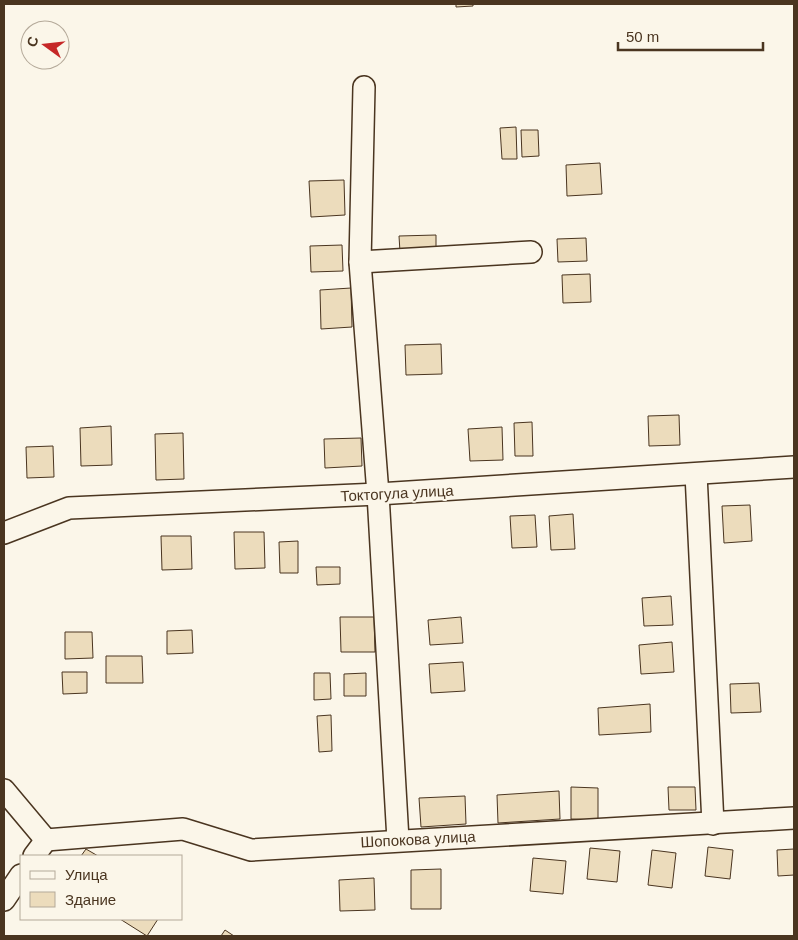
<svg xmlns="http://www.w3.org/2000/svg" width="798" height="940" font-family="Helvetica,sans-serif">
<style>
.building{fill:#ecdcbc;stroke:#4a3520}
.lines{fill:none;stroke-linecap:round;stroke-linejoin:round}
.minor-casing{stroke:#4a3520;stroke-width:24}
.minor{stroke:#fbf6e9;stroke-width:21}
.labels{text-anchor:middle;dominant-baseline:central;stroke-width:4;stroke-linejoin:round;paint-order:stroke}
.street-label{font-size:15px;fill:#4a3520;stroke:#fbf6e9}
</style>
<rect width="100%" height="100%" fill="#fbf6e9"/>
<g class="building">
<polygon points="456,4 473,4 473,6 456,7"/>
<polygon points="516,127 517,159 502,159 500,128"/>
<polygon points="521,130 538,130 539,156 522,157"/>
<polygon points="600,163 602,194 567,196 566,165"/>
<polygon points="344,180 345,215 311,217 309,181"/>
<polygon points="436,235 436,251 400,252 399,236"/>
<polygon points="586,238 587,261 558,262 557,239"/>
<polygon points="342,245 343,271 311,272 310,246"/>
<polygon points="590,274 591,302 563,303 562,275"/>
<polygon points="351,288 352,327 321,329 320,290"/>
<polygon points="441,344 442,374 406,375 405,345"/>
<polygon points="679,415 680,445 649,446 648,416"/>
<polygon points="532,422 533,456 515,456 514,423"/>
<polygon points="111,426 112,465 81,466 80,428"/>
<polygon points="502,427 503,460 470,461 468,429"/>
<polygon points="183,433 184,479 156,480 155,434"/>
<polygon points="361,438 362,466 325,468 324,439"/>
<polygon points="53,446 54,477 27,478 26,447"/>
<polygon points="750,505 752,541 724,543 722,506"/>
<polygon points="573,514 575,549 551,550 549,516"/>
<polygon points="535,515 537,547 512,548 510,516"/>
<polygon points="234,532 264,532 265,568 235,569"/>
<polygon points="161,536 191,536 192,569 162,570"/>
<polygon points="298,541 298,573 280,573 279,542"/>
<polygon points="316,567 340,567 340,584 317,585"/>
<polygon points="671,596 673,625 644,626 642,598"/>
<polygon points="340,617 374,617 375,652 341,652"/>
<polygon points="461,617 463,643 430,645 428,620"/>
<polygon points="192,630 193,653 167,654 167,631"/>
<polygon points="65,632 92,632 93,658 65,659"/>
<polygon points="672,642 674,672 641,674 639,645"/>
<polygon points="106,656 142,656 143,683 106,683"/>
<polygon points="463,662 465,691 431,693 429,664"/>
<polygon points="62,672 87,672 87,693 63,694"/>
<polygon points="314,673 330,673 331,699 314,700"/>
<polygon points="366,673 366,696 344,696 344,674"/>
<polygon points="759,683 761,712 731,713 730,684"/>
<polygon points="650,704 651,732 599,735 598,708"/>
<polygon points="331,715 332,751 319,752 317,716"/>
<polygon points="571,787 598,788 598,820 571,819"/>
<polygon points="668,787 695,787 696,810 669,810"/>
<polygon points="559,791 560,819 498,823 497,795"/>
<polygon points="465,796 466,824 421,827 419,798"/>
<polygon points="708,847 733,850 730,879 705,876"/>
<polygon points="590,848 620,851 617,882 587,879"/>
<polygon points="86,849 98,856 81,856"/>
<polygon points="794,849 794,875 778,876 777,850"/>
<polygon points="652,850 676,853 672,888 648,885"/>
<polygon points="533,858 566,861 563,894 530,891"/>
<polygon points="441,869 441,909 411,909 411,870"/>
<polygon points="374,878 375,910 340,911 339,880"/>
<polygon points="120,919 158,919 147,936"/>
<polygon points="225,930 234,936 221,936"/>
</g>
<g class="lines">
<defs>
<g id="minor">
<polyline points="364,87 360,262 378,494 398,840"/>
<polyline points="360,262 531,252"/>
<polyline points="696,474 713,824"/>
<polyline points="4,533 69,508 378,494 794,467"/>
<polyline points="4,790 46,840"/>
<polyline points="46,840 183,829 251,850 794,818"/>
<polyline points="34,856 46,840"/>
<polyline points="4,900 21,875"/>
</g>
</defs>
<use href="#minor" class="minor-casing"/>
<use href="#minor" class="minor"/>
</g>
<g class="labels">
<g class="street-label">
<text transform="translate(397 493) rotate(-3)">Токтогула улица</text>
<text transform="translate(418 839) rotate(-3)">Шопокова улица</text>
</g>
</g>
<rect width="798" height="940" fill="none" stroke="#4a3520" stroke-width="10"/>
<rect x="20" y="855" width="162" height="65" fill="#fbf6e9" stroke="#b4a999"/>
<rect x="30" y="871" width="25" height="8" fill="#fbf6e9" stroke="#b4a999"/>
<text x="65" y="880" font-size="15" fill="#4a3520">Улица</text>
<rect x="30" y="892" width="25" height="15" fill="#ecdcbc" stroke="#b4a999"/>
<text x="65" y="905" font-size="15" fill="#4a3520">Здание</text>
<g transform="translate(45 45) rotate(285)"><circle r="24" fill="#fbf6e9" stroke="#b4a999"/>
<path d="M0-4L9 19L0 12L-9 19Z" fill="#c62828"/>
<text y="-8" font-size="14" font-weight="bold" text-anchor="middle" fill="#4a3520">С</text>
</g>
<path d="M618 42v8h145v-8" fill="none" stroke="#4a3520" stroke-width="2.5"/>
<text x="626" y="42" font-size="15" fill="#4a3520" stroke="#fbf6e9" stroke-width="4" paint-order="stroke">50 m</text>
</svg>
